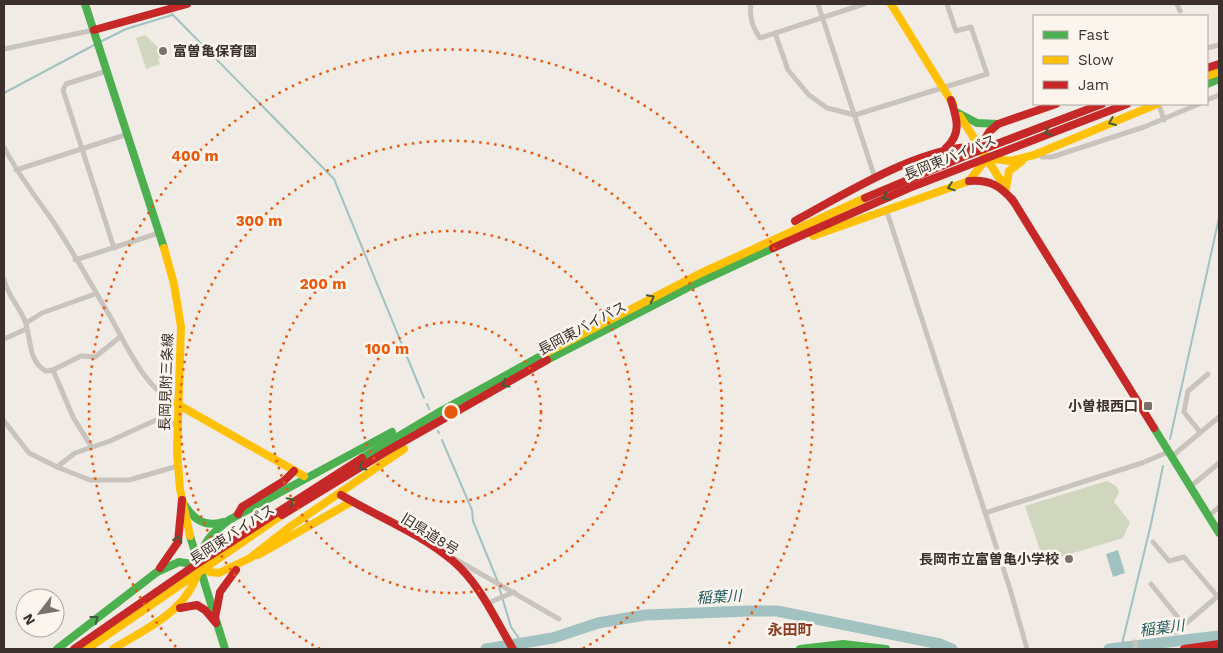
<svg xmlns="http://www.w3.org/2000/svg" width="1223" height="653" font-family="'Work Sans','Noto Sans JP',sans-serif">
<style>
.green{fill:#d1d6bf}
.water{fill:#a1c2c1}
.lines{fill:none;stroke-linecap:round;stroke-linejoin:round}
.stream{stroke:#a1c2c1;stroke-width:2}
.river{stroke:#a1c2c1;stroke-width:11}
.street{stroke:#c9c3be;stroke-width:5}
.fast{stroke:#4caf50;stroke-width:8}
.slow{stroke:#ffc107;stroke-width:8}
.jam{stroke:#c62828;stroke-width:8}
.oneway{stroke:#415c38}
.ring{fill:none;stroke:#e8590c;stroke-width:2.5;stroke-dasharray:2.5 5}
.poi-dot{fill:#7a716c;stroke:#fbf5ee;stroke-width:2}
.labels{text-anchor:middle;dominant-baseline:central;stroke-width:5;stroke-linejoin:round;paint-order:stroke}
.poi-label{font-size:14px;font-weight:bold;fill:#3b302b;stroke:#fbf5ee;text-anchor:end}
.street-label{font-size:14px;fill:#3b302b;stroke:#fbf5ee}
.water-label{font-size:15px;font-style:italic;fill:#1f5a5e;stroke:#fbf5ee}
.neighbourhood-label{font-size:15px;font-weight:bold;fill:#8c3b22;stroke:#fbf5ee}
.centre{fill:#e8590c;stroke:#fbf5ee;stroke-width:2.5}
.ring-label{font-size:15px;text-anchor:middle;font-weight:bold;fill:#e8590c;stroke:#fbf5ee;stroke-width:5;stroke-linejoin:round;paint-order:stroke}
</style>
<rect width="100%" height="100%" fill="#f0ebe5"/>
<g class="green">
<polygon points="145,35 166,55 158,58 160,64 146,69 136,38"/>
<polygon points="1107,481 1116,486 1119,492 1114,502 1130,522 1123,538 1044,562 1025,506"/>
</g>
<polygon class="water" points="1118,550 1125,573 1113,577 1106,554"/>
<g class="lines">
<g class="stream">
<polyline points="172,14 334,179 424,398"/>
<polyline points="100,42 126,29 172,15"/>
<polyline points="4,93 96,44"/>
<polyline points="427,404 429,409"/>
<polyline points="438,431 439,433"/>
<polyline points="1170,439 1219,218"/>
<polyline points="442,440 472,510 473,521 498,582"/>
<polyline points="499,587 511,627 523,644"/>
<polyline points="1121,648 1151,524 1163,466"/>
</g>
<g class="river">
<polyline points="486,649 553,638 598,623 645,615 749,611 777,611 940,644 952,649"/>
<polyline points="1109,649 1219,636"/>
</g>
<g class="street">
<path d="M751,4C749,17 752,27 760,38L864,4"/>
<polyline points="818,4 875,178"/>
<polyline points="1177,4 1180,11"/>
<polyline points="775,33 788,70 809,95 827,108 855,115 987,74 971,27 956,31 947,4"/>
<polyline points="1207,48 1219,45"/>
<polyline points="4,49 94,30"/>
<polyline points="107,71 66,84 63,90 114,248"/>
<polyline points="1207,100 1219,95"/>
<polyline points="1160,108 1164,120"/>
<path d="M4,147C18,175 37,198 54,223C74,253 93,288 111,318C128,348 145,389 177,404"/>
<polyline points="1039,153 1042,157 1052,157 1144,127 1199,104"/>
<polyline points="16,170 128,134"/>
<polyline points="887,212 1010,589 1027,649"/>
<polyline points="75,260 159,233"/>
<path d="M4,279C7,295 19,306 25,321C31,337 28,362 46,371L53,370L73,417L91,446"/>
<polyline points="26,323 42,313 95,294"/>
<polyline points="4,339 26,329"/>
<polyline points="53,370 81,356 95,357 120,337"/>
<polyline points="4,421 29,453 57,467 90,480 129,480 178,466"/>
<polyline points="1200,432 1184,412 1188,391 1208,374"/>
<polyline points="1171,457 1219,417"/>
<polyline points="57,467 75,453 110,441 156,420 164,419 177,426"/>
<polyline points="1190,487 1219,463"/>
<polyline points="985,513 1142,463 1168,452"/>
<polyline points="1209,516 1219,507"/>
<polyline points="1153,542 1169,561 1184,557 1218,597"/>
<polyline points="455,559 559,619"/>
<polyline points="1151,584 1184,625"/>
<polyline points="486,604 514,592"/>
<polyline points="1176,632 1219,595"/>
<polyline points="1135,642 1136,649"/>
</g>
<g class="fast">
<polyline points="85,4 164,248"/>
<polyline points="1207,84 1219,79"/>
<polyline points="958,113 977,123 998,124"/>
<polyline points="547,360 695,284 773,248"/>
<polyline points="1154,428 1219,533"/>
<polyline points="362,458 441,411 548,352"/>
<path d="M182,501C192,518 203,528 223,522"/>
<polyline points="190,536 225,649"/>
<path d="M57,649L157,572L179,562L199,565C200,544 213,532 229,520L392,432"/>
<polyline points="800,649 843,644 886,649"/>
</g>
<g class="slow">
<polyline points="891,4 953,104"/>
<polyline points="1207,76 1219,72"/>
<polyline points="960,116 1006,189"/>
<polyline points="1006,188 1009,171 1022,161"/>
<polyline points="813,236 969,181 987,158 1010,161 1034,155 1157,104"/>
<polyline points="164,248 174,284 181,327 177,451 180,489 190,536"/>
<polyline points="548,352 699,274 865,198"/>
<polyline points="177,404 304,476"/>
<polyline points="258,555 351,502"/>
<polyline points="87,649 282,515"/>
<path d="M113,649C150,626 187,612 200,567L210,572L219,573L250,558L291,526L404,449"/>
</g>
<g class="jam">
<polyline points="94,30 187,4"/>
<polyline points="1207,68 1219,64"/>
<path d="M946,148C962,133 957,119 951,100"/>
<path d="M969,181C989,179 1001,186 1014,202"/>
<polyline points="865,198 965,156 1102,104"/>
<polyline points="1012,199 1154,428"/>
<path d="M795,221C845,194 924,144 980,147L989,132L998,124L1056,104"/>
<polyline points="773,248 909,188 1127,104"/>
<path d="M341,495C378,517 420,533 453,561C480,584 495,619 513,649"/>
<polyline points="238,514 242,507 284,481 294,471"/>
<polyline points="282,515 387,451 547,360"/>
<polyline points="160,568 178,542 182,500"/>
<polyline points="180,608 197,605 205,610 216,623"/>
<polyline points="215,618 220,592 236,570"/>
<polyline points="74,649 194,566 362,458"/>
<polyline points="1184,649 1219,644"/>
</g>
</g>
<defs><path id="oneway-chevron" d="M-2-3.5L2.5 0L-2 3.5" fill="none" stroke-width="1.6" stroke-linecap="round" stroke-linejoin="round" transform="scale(1.25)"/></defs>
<g class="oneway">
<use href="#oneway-chevron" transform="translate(1112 122) rotate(157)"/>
<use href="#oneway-chevron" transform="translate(1048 132) rotate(160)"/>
<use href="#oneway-chevron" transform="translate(951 187) rotate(161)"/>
<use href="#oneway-chevron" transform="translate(886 197) rotate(157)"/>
<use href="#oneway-chevron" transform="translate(651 298) rotate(-27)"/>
<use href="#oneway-chevron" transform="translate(505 384) rotate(150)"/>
<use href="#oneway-chevron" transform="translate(362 467) rotate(149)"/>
<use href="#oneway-chevron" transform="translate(291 501) rotate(-28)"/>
<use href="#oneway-chevron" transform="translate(178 539) rotate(-73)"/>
<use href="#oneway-chevron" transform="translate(95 619) rotate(-38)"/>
</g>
<g class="ring">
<circle cx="451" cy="412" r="90"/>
<circle cx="451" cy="412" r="181"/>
<path d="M320 649A271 271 0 1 1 582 649"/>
<path d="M176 647A362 362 0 1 1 726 647"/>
</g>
<g class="poi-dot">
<circle cx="163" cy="51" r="5"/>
<rect x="1143" y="401" width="10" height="10" rx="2.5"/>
<circle cx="1069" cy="559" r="5"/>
</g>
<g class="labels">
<g class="poi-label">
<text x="173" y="51" text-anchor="start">富曽亀保育園</text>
<text x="1138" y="406">小曽根西口</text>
<text x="1059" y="559">長岡市立富曽亀小学校</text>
</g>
<g class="street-label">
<text transform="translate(950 157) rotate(-22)">長岡東バイパス</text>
<text transform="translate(582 328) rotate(-28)">長岡東バイパス</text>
<text transform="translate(166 382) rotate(-88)">長岡見附三条線</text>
<text transform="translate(232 534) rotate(-33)">長岡東バイパス</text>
<text transform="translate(430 534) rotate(32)">旧県道8号</text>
</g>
<g class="water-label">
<text transform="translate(719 597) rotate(-3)">稲葉川</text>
<text transform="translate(1162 628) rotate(-7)">稲葉川</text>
</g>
<g class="neighbourhood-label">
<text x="790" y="630">永田町</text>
</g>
</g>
<circle cx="451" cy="412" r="8" class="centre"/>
<g class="ring-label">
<text x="195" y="161">400 m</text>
<text x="259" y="226">300 m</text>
<text x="323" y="289">200 m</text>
<text x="387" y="354">100 m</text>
</g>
<rect width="1223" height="653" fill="none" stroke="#3b302b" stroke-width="10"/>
<rect x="1033" y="15" width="175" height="90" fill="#fbf5ee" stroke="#aea6a0"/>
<rect x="1043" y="31" width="25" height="8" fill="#4caf50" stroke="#aea6a0"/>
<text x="1078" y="40" font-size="15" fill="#3b302b">Fast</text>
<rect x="1043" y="56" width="25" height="8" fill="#ffc107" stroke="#aea6a0"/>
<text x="1078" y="65" font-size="15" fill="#3b302b">Slow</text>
<rect x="1043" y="81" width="25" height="8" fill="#c62828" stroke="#aea6a0"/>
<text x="1078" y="90" font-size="15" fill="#3b302b">Jam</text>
<g transform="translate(40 613) rotate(239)"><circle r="24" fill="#fbf5ee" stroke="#aea6a0"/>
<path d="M0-4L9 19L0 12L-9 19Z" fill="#7a716c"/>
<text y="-8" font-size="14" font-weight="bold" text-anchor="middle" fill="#3b302b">N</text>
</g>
</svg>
